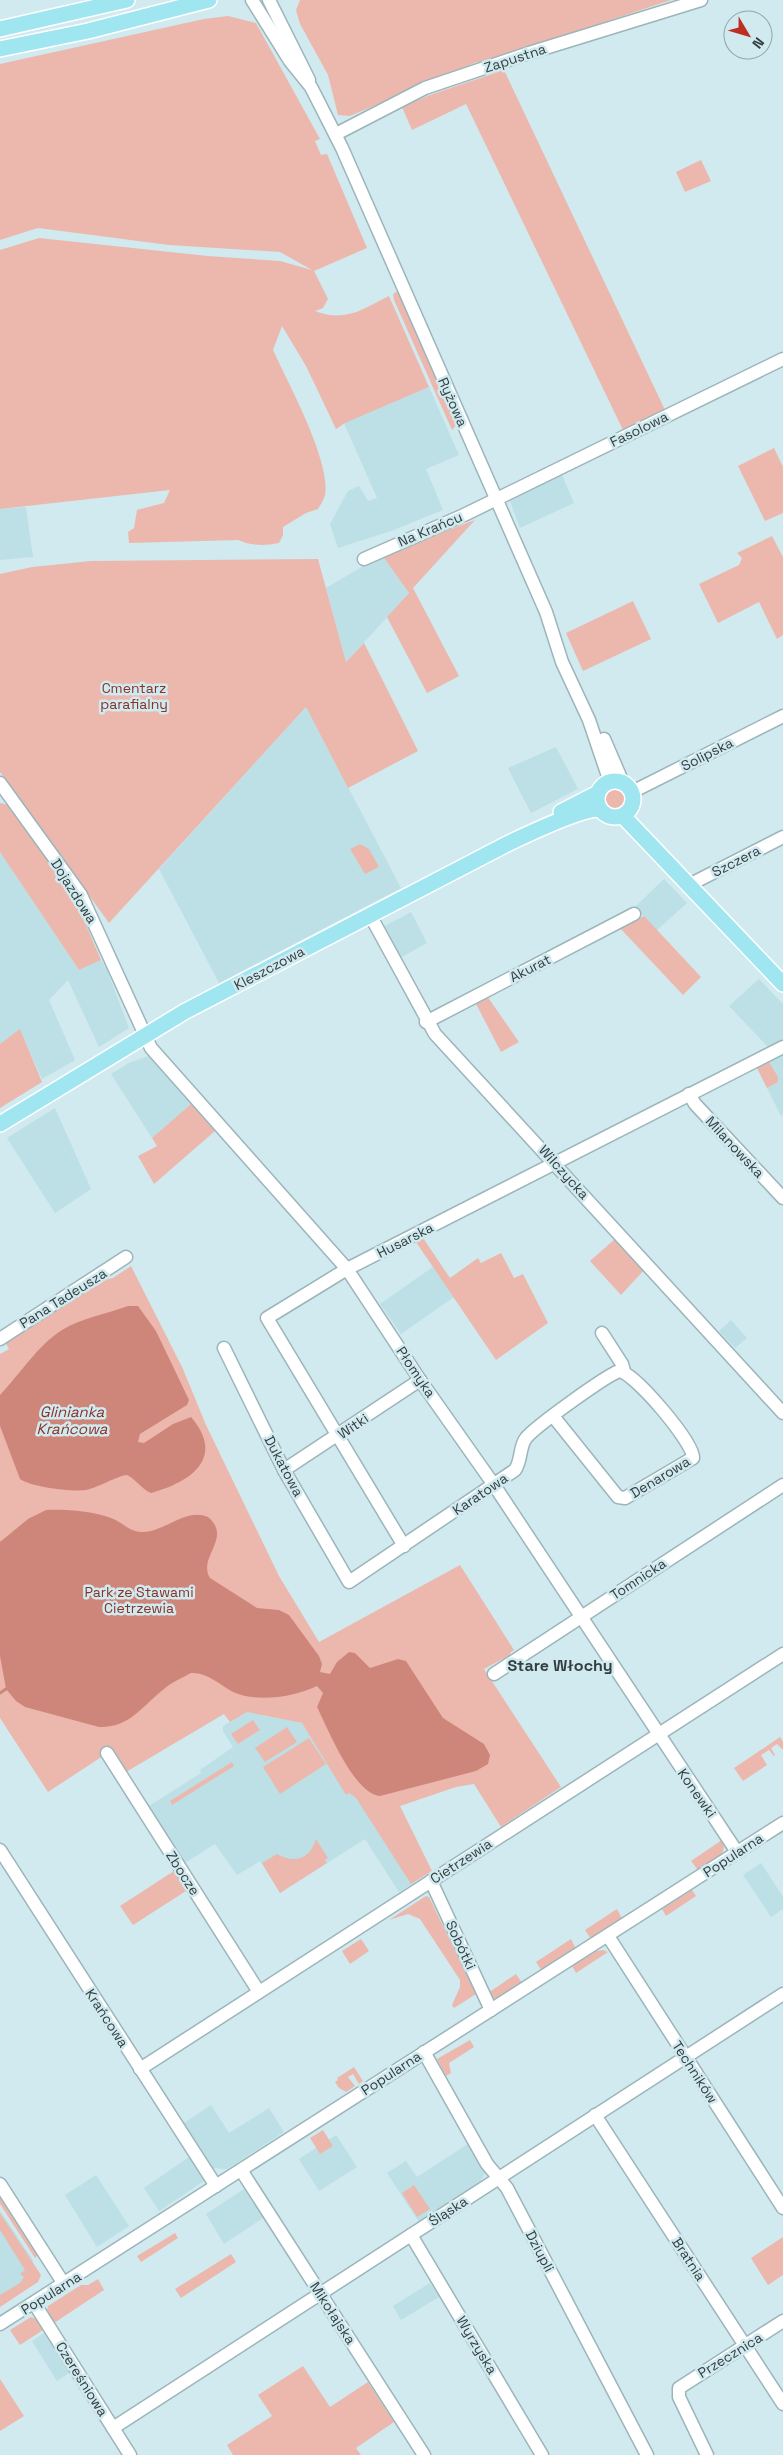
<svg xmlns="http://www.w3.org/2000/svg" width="783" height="2455" font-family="'Space Grotesk',sans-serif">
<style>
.built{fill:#bce0e6}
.green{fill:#ecb8ae}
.water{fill:#cf867a}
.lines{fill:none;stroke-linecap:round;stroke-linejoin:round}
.stream{stroke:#cf867a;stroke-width:3}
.minor-casing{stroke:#9cb5ba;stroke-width:15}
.major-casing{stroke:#fff;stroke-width:18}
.minor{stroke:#fff;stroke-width:12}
.major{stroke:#a0e6f1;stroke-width:15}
.labels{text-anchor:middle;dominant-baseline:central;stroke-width:5;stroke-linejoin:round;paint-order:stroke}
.street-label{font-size:14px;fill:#343e40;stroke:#d0eaef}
.park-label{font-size:14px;fill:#8a3227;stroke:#d0eaef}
.water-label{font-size:15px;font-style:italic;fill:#8a3227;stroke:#d0eaef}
.quarter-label{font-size:16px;font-weight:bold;fill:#343e40;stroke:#d0eaef}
</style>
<rect width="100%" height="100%" fill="#d0eaef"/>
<g class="built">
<polygon points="429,387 459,455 426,469 443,510 391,531 338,548 330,524 348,491 359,486 368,501 377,498 344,423"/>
<polygon points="561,473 574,503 520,528 510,501 514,496"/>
<polygon points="26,507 33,557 0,560 0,509"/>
<polygon points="382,555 409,593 346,662 326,588"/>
<polygon points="306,707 401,888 219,983 159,869"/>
<polygon points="556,747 578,789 531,813 508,768"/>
<polygon points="0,852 79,970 101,960 107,970 129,1028 99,1047 68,980 49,1000 75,1060 42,1079 20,1030 0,1044"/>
<polygon points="664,879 687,903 657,930 635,907"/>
<polygon points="411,912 427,943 400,958 383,927"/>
<polygon points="759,979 783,1004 783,1039 768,1047 729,1006"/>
<polygon points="783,1055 783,1115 781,1116 757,1068"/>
<polygon points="148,1056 191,1104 152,1138 111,1074 129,1063"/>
<polygon points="55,1108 91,1189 55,1213 7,1138"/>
<polygon points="433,1267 454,1297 401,1334 380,1304"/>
<polygon points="731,1320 747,1338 735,1348 719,1331"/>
<polygon points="247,1712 302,1723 346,1794 349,1793 356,1798 415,1882 399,1892 365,1839 280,1893 260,1861 237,1875 215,1844 185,1863 149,1806 201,1773 200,1770 233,1747 223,1731 223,1726"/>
<polygon points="761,1863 783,1897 783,1909 771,1917 743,1875"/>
<polygon points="211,2105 229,2133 269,2108 284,2132 227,2169 213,2168 184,2123"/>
<polygon points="336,2135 357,2167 319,2191 299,2159"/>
<polygon points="468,2144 485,2173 480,2182 419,2222 387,2173 406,2161 417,2177"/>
<polygon points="189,2157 204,2181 159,2211 144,2188"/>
<polygon points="96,2175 129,2226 97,2247 65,2195"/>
<polygon points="244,2189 263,2218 224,2244 206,2214"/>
<polygon points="0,2211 33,2260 29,2282 0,2301"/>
<polygon points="430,2283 439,2297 401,2320 393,2306"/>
<polygon points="44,2333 69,2373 57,2381 32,2341"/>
</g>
<g class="green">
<polygon points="300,0 671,0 478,64 477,62 350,116 338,115 328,75 300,24 296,10"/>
<path d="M228,16L256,23L320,139L315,141L321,155L327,154L367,248L314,271L328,299L323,308L315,311C345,323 363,309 389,296L429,387L345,423L336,429L306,366L282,326L273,350C288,383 331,461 325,495C324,500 320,505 318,509L306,513L283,527V535L279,543C264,546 252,546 238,540L129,543L128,532L134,528L137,510L164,503L170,490L0,509V250L39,238L208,256L280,261L312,270L280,252L169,245L38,228L0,240V64L204,19Z"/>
<polygon points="504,70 665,410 623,430 466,104 412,130 402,107 430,95"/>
<polygon points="701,160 711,181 685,192 676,172"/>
<polygon points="398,291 457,424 452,430 394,300 393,294"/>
<polygon points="774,448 783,467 783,513 765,521 738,466"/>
<polygon points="475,520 413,588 459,676 427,693 387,617 409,593 382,555"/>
<polygon points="772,536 783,557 783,635 777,639 759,602 718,623 699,584 739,565 742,558 737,553"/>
<polygon points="318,559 346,662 364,643 418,751 348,788 306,707 109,923 0,772 0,574 32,567 91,561"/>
<polygon points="633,601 651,639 583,671 566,633"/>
<circle cx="616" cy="800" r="11"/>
<polygon points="0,803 9,805 74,897 101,960 79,970 0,852"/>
<polygon points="360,844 369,849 379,867 365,874 350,849"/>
<polygon points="644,916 701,977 683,995 620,928"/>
<polygon points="487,996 519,1042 501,1052 475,1002"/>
<polygon points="20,1029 42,1082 0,1108 0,1044"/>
<polygon points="769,1062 778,1077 778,1082 767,1088 757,1068"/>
<polygon points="191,1104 215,1131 154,1184 138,1156 157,1146 152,1138"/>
<polygon points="423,1238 450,1278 478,1258 481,1263 501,1253 514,1278 523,1274 548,1323 496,1360 416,1242"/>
<polygon points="615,1239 644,1270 621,1295 590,1261"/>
<polygon points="131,1266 183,1369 206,1425 279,1576 319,1642 460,1565 514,1650 510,1653 510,1655 484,1669 561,1787 501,1827 474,1784 456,1787 400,1806 432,1871 411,1884 356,1798 349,1793 346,1795 302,1723 247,1712 230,1722 224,1714 126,1772 109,1752 48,1792 0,1718 0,1354 9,1349 5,1342 100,1281 113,1278"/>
<polygon points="253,1720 260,1730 238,1744 231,1734"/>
<polygon points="287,1727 297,1742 265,1762 255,1748"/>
<polygon points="780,1737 783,1742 783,1750 777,1744 771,1748 775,1755 774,1756 769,1750 761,1755 767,1765 743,1781 734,1768"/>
<polygon points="309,1738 326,1764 280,1794 263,1767"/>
<polygon points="232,1762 234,1766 172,1805 170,1801"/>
<path d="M316,1839L328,1858L325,1860L327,1863L280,1893L262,1863L277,1854C295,1864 310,1859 316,1839Z"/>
<path d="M722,1840C730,1856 709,1864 698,1870L691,1861Z"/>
<polygon points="174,1871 186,1891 133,1925 120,1906"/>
<polygon points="692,1890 696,1896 666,1916 662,1909"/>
<polygon points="426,1896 429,1897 476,1994 454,2008 452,2005 460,1987 460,1980 420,1919 408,1914 389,1920"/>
<polygon points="617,1909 622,1919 591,1939 585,1930"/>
<polygon points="361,1939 369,1951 350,1964 342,1951"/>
<polygon points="571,1939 576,1949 542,1971 536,1962"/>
<polygon points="603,1950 608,1952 576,1973 572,1966 597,1951"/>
<polygon points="516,1974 522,1983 497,1999 492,1998 488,1993"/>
<polygon points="470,2040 474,2047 449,2063 451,2073 446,2076 437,2059"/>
<polygon points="354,2067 363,2081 359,2084 353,2074 348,2077 355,2086 346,2092 339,2088 335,2082 338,2080 337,2078"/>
<polygon points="323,2130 333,2146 320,2154 310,2138"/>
<polygon points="414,2185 430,2209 417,2217 402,2193"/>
<polygon points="0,2196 38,2255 35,2258 0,2204"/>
<polygon points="0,2213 41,2275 38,2282 0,2307 0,2295 20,2283 24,2277 20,2274 25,2270 0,2230"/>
<polygon points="175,2233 178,2238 141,2262 137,2256"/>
<polygon points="783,2237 783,2275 768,2285 751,2258"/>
<polygon points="231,2254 236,2262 181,2298 175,2289"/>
<polygon points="98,2279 104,2290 54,2323 47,2310 48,2306 81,2285 88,2285"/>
<polygon points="31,2317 36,2319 43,2330 20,2345 10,2330"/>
<polygon points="303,2366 330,2407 368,2382 394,2422 356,2448 361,2455 233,2455 227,2445 272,2416 258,2395"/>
<polygon points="0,2379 24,2416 0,2431"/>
</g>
<g class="water">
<path d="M128,1306H138L156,1331L189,1400L187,1405L140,1434L138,1442L144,1443L173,1424L191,1417C226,1458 191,1482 151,1493C141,1489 136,1479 127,1475C117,1476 97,1488 86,1490C71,1492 31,1487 20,1479L0,1426V1395C20,1374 38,1345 62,1330C82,1318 106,1314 128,1306Z"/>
<path d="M46,1510C65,1509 93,1511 111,1518C123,1522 127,1531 142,1532C163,1533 186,1507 208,1517C233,1538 197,1557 210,1578L257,1608L279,1610L289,1615L319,1656L322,1664L320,1672L330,1674L337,1662L349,1652L355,1653L370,1668L398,1659L406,1661L443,1718L484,1744L490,1755L488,1764L476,1771L380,1796C354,1794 328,1729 317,1707L323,1693L317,1686C294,1697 257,1703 233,1692C220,1685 207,1672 191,1673C182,1678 172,1682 164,1689C142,1706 130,1728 99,1727L25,1707L16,1701L6,1689L0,1656V1542L28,1519Z"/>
</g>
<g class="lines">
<polyline class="stream" points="0,1693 6,1689"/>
<defs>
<g id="minor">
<polyline points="252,0 290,61 311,87 342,148 546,612 562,662 589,720 610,782"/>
<polyline points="269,0 309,80"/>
<polyline points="336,134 425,88 529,53 701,0"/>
<polyline points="364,559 464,515 783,359"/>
<polyline points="604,739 623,783"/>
<polyline points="0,783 81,895 151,1048 347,1269 420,1380 494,1485 737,1852"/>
<polyline points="632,792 783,716"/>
<polyline points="689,885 783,837"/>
<polyline points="370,915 435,1034 783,1413"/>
<polyline points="426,1022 634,914"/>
<polyline points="689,1094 695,1104 783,1198"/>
<polyline points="602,1333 622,1364 624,1371"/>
<polyline points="0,1339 126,1257"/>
<path d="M224,1348L284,1470L349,1582L515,1470C522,1460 519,1447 526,1438C536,1426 604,1377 619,1371C634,1372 694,1443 693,1458L625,1498L618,1497L553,1416"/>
<polyline points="284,1470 420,1380"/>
<polyline points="404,1546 267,1318 347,1269 783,1047"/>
<polyline points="494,1674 783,1485"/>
<polyline points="107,1753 259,1992"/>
<polyline points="0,1850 216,2186"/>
<polyline points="431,1881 491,2010"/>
<polyline points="608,1936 783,2208"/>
<polyline points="424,2052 487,2164 507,2188 647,2455"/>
<polyline points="140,2069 783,1654"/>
<polyline points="595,2115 783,2404"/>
<polyline points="241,2170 424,2455"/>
<polyline points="0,2184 64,2284"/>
<polyline points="411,2235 542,2455"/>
<polyline points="34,2303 130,2455"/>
<polyline points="0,2324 783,1823"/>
<polyline points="113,2428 783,1994"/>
<polyline points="707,2455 679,2397 679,2388 783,2321"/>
</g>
<g id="major">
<polyline points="0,29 127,0"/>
<polyline points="0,49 88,31 209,0"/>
<circle cx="615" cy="799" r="18"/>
<polyline points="561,812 598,793"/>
<polyline points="623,816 783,984"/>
<path d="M0,1124L184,1012L509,843C528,834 582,808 600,809"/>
</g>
</defs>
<use href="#minor" class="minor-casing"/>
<use href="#major" class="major-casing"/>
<use href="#minor" class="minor"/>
<use href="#major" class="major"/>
</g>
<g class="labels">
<g class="street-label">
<text transform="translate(515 58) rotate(-18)">Zapustna</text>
<text transform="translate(453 402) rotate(66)">Ryżowa</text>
<text transform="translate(639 429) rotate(-26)">Fasolowa</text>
<text transform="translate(430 529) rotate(-23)">Na Krańcu</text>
<text transform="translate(707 754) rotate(-27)">Solipska</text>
<text transform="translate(736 861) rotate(-27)">Szczera</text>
<text transform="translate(74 891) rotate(58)">Dojazdowa</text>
<text transform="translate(269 968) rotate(-28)">Kleszczowa</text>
<text transform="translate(530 968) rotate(-27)">Akurat</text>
<text transform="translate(735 1147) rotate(47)">Milanowska</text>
<text transform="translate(564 1172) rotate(48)">Wilczycka</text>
<text transform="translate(405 1240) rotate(-27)">Husarska</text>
<text transform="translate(63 1298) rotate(-32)">Pana Tadeusza</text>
<text transform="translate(416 1372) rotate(56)">Płomyka</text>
<text transform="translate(353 1426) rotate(-34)">Witki</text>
<text transform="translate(284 1466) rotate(62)">Dukatowa</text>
<text transform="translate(660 1477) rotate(-31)">Denarowa</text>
<text transform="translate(480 1494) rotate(-34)">Karatowa</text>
<text transform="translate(638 1579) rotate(-33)">Tomnicka</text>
<text transform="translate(697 1793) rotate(55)">Konewki</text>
<text transform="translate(733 1855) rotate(-33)">Popularna</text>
<text transform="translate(461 1861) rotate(-33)">Cietrzewia</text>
<text transform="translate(183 1873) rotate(57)">Zbocze</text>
<text transform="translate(461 1945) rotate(65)">Sobótki</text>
<text transform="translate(107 2018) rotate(57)">Krańcowa</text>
<text transform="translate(695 2072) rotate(57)">Techników</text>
<text transform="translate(391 2073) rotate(-33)">Popularna</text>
<text transform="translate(448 2211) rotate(-33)">Śląska</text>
<text transform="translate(540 2251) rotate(62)">Dziupli</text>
<text transform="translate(689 2259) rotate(57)">Bratnia</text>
<text transform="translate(51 2293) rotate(-32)">Popularna</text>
<text transform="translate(333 2313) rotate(57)">Mikołajska</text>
<text transform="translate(477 2345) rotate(59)">Wyrzyska</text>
<text transform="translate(730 2355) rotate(-32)">Przecznica</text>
<text transform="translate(82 2379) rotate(58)">Czereśniowa</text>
</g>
<g class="park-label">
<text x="134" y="688">Cmentarz<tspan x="134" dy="16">parafialny</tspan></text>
<text x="139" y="1592">Park ze Stawami<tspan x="139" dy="16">Cietrzewia</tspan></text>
</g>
<g class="water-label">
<text x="72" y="1411">Glinianka<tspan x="72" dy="17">Krańcowa</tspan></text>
</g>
<g class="quarter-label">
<text x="560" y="1665">Stare Włochy</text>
</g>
</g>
<g transform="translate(748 35) rotate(128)"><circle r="24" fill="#d0eaef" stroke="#92a5a9"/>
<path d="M0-4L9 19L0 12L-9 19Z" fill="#bd2f22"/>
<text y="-8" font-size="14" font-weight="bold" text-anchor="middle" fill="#343e40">N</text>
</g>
</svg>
